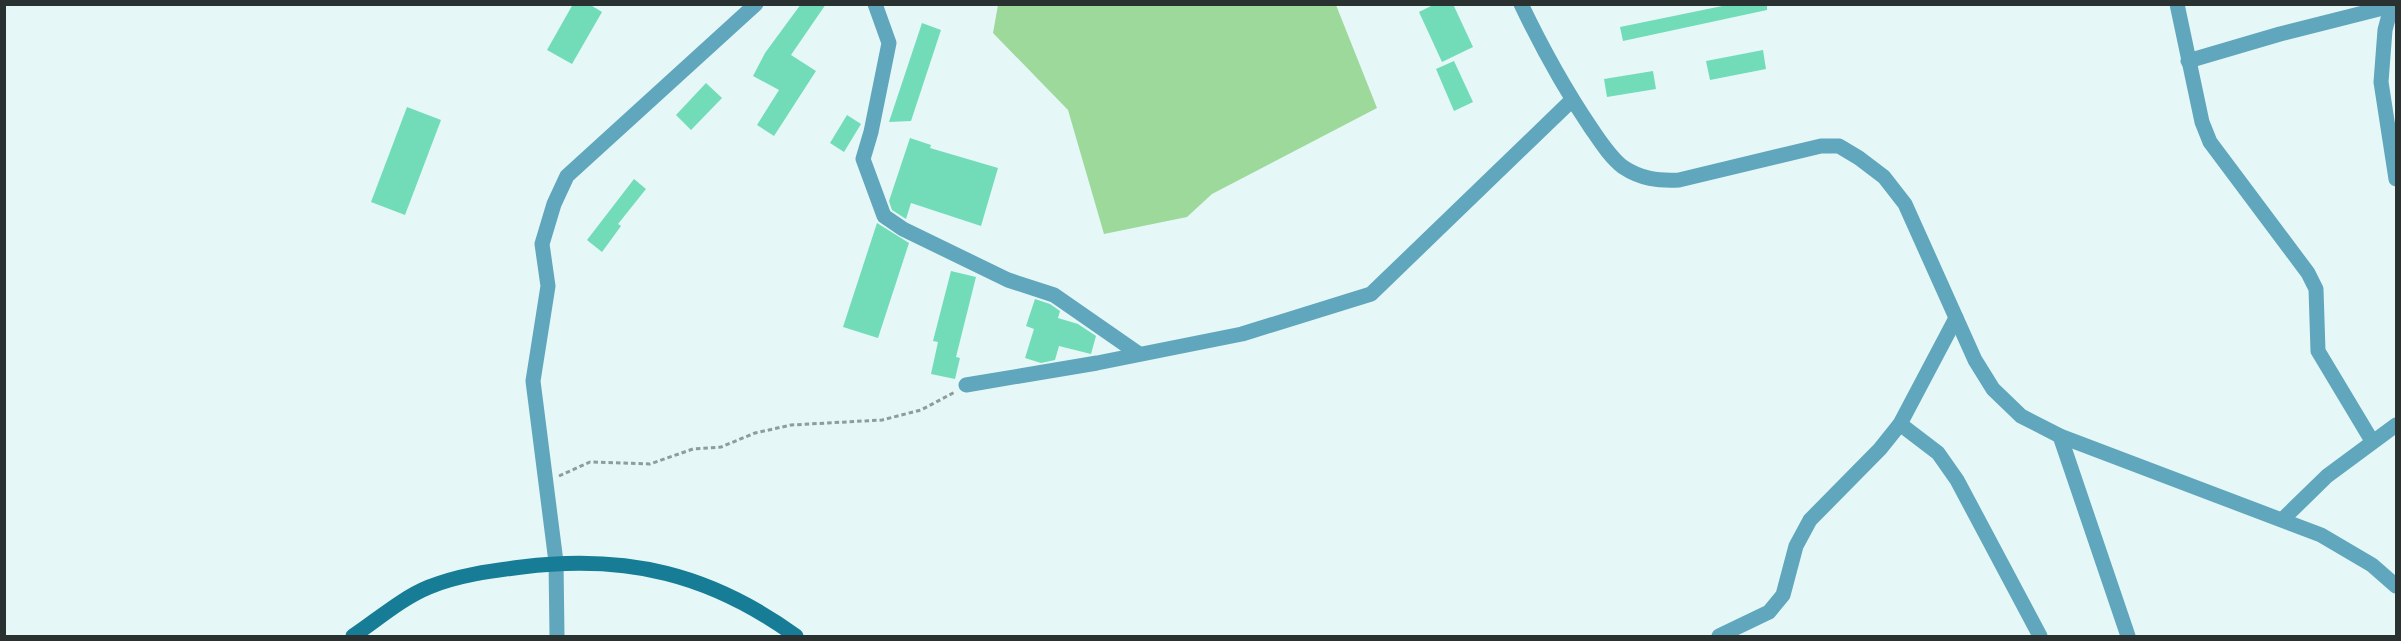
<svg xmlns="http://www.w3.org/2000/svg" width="2401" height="641" font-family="'PT Sans Narrow',sans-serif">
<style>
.green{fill:#9dd99b}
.building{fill:#72dcb8}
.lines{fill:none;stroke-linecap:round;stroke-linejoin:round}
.path{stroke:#8e9c9b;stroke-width:3;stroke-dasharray:4.5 3;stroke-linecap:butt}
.minor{stroke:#60a6bc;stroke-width:15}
.secondary{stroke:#177d96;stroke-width:15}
</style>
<rect width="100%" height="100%" fill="#e5f8f7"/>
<polygon class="green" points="998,5 1336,5 1377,108 1212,194 1187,217 1104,234 1068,110 993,33"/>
<g class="building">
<polygon points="573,4 589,4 602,12 572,64 547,50"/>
<polygon points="801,4 826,4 791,55 816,71 774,136 757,125 779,90 753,76 765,53"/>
<polygon points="1435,4 1453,4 1473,47 1442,62 1419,12"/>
<polygon points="1732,4 1767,4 1767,10 1623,41 1620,27"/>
<polygon points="922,23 941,30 911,121 889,122"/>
<polygon points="1763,50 1766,69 1710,80 1706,61"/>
<polygon points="1454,61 1473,102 1454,111 1436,69"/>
<polygon points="1653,71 1656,89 1607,97 1604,79"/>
<polygon points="706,83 722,98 691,130 676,115"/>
<polygon points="407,107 441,120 405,215 371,202"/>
<polygon points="847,115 861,124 844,152 830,143"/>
<polygon points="910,138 931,145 930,148 998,168 981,226 911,203 906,219 892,210 889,201"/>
<polygon points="634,179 646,189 618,224 621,226 602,252 587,240"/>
<polygon points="877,223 909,243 878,338 843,327"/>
<polygon points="951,271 976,277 956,357 960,358 955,379 931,374 938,342 933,341"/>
<polygon points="1035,299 1050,304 1060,311 1058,318 1078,324 1096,336 1091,354 1059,346 1055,360 1041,363 1025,358 1034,329 1026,326"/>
</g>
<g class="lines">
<polyline class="path" points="559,476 590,462 650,464 693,449 721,447 755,433 791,425 882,420 921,410 955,392"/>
<g class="minor">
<polyline points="875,4 889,43 871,132 863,159 884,216 903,229 1008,280 1054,295 1139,354"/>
<path d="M1521,4C1542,48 1564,88 1591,128C1600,141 1610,157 1623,167C1641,179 1658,181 1679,180L1821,146H1839L1859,158L1884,177L1905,204L1975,360L1993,389L2021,416L2060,436L2321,535L2372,565L2396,586"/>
<polyline points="2177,4 2202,122 2210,142 2308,273 2316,289 2318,351 2372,441"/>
<polyline points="2392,4 2385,30 2381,82 2396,179"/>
<polyline points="2188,61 2280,34 2391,6"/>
<polyline points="966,385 1097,363 1242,334 1371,294 1572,100"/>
<polyline points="1900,424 1938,453 1957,480 2040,636"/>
<polyline points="2060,436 2128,636"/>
<polyline points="2283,519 2327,476 2396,425"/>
<polyline points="557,636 556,562 533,381 548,286 542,244 554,204 567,176 756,4"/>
<polyline points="1719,636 1769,612 1783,595 1796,546 1810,520 1880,449 1900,424 1956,318"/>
</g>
<path class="secondary" d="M353,636C377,620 402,598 429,587C459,575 490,571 522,567C627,554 710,574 796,636"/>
</g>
<rect width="2401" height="641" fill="none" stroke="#2a3131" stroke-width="12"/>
</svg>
